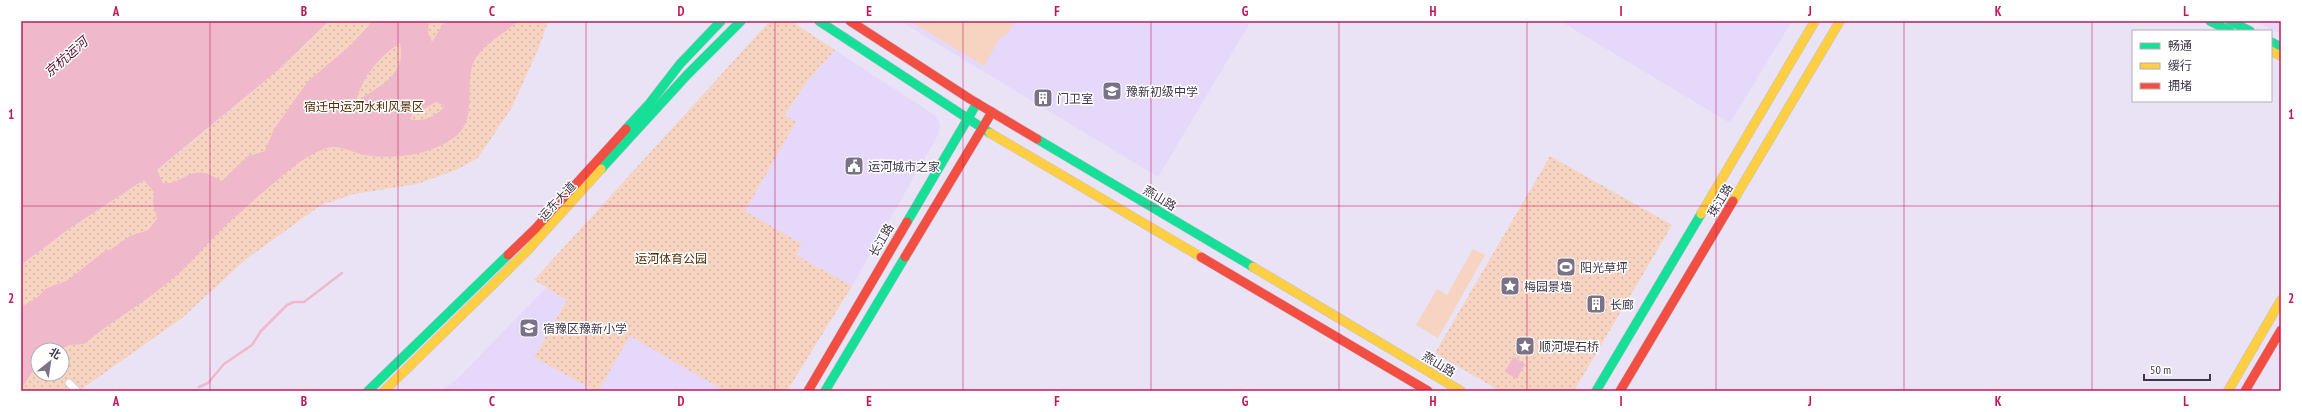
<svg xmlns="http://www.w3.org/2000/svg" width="2302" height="412" font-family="'PT Sans Narrow','Noto Sans SC',sans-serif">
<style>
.built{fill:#e6d8fa}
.green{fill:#f6d4c1}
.park{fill:url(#park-dots);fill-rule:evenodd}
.water{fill:#efb9cb;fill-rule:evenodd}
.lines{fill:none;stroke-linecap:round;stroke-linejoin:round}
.stream{stroke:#efb9cb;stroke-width:2.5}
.street-casing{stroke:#c6bfd1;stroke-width:8}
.fast-casing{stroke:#c6bfd1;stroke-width:10}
.slow-casing{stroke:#c6bfd1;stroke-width:10}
.jam-casing{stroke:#c6bfd1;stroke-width:10}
.street{stroke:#fcfbfe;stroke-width:7}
.fast{stroke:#16e098;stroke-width:9}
.slow{stroke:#ffcf43;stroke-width:9}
.jam{stroke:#f24e42;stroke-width:9}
.grid{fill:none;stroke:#c2185b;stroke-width:1;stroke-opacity:0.55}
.labels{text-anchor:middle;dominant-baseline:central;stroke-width:3;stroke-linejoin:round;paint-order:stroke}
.poi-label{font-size:12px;fill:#3e354a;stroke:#fff;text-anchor:start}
.park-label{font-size:12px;fill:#4f2c04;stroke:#fff}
.street-label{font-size:12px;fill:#3e354a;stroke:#fff}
.water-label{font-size:13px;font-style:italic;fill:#540a27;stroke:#fff}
.neatline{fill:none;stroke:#c2185b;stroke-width:1.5}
.grid-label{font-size:13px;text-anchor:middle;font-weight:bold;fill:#c2185b}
</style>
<defs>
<pattern id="park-dots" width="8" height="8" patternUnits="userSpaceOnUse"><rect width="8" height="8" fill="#f6d4c1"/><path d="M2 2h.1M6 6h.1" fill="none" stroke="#d4b7a7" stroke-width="1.8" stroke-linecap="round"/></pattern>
</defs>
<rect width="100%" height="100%" fill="#eae3f5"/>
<g class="built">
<polygon points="900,21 1251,21 1158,177"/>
<polygon points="1560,21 1792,21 1730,123"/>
<polygon points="2255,21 2281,21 2281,34"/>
<polygon points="835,50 936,116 940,125 938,135 852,286 796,255 802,244 744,211 796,122 785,116 809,79"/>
<polygon points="547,287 567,299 534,357 595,391 440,391 455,381"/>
<polygon points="630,335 725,391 598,391"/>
</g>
<g class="green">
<polygon points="910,21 1015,21 1007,35 1001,36 984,66"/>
<polygon points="1473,249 1485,255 1438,338 1416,325 1437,289 1447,295"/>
</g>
<g class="park">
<path d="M329,21H548L540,45L512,107L478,158L456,170L417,184L354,194L321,205L245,260L182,318L79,391H21V265L69,229L144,180L176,155L277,71ZM38,350H62V374H38Z"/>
<polygon points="770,21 791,21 835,50 809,79 785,115 796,122 745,211 802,244 796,255 852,286 787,391 725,391 630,336 598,391 595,391 534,357 567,300 534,280"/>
<polygon points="1550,156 1672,225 1574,391 1500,391 1435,353"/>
</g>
<g class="water">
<path d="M21,21H329L277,71L157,170L163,183C176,185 184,175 195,173C205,171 214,177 222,181L248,156L265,151L274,129L308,81L351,45L373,21H429L428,33L432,42L445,21H518C504,34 482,44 474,61C463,87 480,121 452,139C429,155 392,160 365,155C350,152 339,143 324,149C304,156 286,173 270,186C252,202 235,216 218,233C205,246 192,261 178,274C149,300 114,319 84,344L69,345L59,350H38V365L33,370L21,390V307L38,297L45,289L68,280L106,250H110L130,236L148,230L157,219L153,203L154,192L144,180L69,229L21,265ZM400,43C407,76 379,86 356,102C362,77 379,57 400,43ZM435,102L444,105C443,114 418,124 410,119L413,113L420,112Z"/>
<polygon points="1513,357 1525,364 1517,379 1505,372"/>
</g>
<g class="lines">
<polyline class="stream" points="199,387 208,383 224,364 252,345 261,331 287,305 294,302 304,302 342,273"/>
<defs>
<polyline id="street" points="69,383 77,391"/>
<g id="fast">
<polyline points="819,21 990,133"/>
<polyline points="2210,21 2230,31"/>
<polyline points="2230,21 2250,31"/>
<polyline points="2271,42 2281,47"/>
<polyline points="626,129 649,104 680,64 721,21"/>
<polyline points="1037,139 1253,267"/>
<polyline points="601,169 687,75 741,21"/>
<polyline points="907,222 977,103"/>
<polyline points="368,391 508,255"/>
<polyline points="825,391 905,257"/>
<polyline points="1596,391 1701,214"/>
</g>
<g id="slow">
<polyline points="2271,51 2281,56"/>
<polyline points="990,133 1201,257"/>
<polyline points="1733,201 1840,21"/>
<polyline points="1701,214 1815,21"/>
<polyline points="1253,267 1461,391"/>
<polyline points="384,391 525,253 601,169"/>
<polyline points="2228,391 2281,300"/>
</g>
<g id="jam">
<polyline points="850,21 970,99 1037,139"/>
<polyline points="508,255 535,229 626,129"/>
<polyline points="905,257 992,112"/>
<polyline points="1201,257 1428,391"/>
<polyline points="808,391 907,222"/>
<polyline points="1620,391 1733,201"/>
<polyline points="2245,391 2281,330"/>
</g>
</defs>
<use href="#street" class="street-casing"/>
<use href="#fast" class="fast-casing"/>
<use href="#slow" class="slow-casing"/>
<use href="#jam" class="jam-casing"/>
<use href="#street" class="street"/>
<use href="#fast" class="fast"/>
<use href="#slow" class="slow"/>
<use href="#jam" class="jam"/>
</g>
<path class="grid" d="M210,21V391M398,21V391M586,21V391M775,21V391M963,21V391M1151,21V391M1339,21V391M1527,21V391M1716,21V391M1904,21V391M2092,21V391M21,206H2281"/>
<defs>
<symbol id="school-square" viewBox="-11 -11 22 22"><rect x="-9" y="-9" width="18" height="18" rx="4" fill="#7a7286" stroke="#fff"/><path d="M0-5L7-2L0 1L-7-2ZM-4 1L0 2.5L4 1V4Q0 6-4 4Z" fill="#fff"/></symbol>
<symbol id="building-square" viewBox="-11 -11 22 22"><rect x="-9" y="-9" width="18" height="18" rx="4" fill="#7a7286" stroke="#fff"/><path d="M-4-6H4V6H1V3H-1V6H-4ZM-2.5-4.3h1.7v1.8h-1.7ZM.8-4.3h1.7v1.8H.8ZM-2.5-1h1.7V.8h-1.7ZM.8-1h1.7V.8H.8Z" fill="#fff"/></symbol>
<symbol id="civic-square" viewBox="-11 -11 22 22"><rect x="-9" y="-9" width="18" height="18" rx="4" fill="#7a7286" stroke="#fff"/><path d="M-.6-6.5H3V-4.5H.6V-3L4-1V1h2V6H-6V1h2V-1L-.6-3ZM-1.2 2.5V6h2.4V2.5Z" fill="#fff"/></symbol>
<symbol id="stadium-square" viewBox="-11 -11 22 22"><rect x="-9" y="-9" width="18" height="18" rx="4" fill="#7a7286" stroke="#fff"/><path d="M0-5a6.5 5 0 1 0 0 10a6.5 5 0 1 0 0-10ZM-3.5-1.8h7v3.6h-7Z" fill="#fff"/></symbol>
<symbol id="sight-square" viewBox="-11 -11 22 22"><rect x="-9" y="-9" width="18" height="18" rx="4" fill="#7a7286" stroke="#fff"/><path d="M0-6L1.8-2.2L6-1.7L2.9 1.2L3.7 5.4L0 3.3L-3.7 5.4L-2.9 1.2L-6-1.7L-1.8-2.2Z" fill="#fff"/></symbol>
</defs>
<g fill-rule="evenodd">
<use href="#school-square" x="1101" y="80" width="22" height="22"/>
<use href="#building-square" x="1032" y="87" width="22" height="22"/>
<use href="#civic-square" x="843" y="155" width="22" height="22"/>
<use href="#stadium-square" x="1555" y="256" width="22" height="22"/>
<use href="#sight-square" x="1499" y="275" width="22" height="22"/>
<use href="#building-square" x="1585" y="293" width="22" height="22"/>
<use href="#school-square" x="518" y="317" width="22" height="22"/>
<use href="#sight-square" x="1514" y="335" width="22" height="22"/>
</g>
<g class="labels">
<g class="poi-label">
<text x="1126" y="91">豫新初级中学</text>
<text x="1057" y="98">门卫室</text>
<text x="868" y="166">运河城市之家</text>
<text x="1580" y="267">阳光草坪</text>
<text x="1524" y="286">梅园景墙</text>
<text x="1610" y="304">长廊</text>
<text x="543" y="328">宿豫区豫新小学</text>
<text x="1539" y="346">顺河堤石桥</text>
</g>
<g class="park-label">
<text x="364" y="106">宿迁中运河水利风景区</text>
<text x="671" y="258">运河体育公园</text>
</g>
<g class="street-label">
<text transform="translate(1160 198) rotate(31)">燕山路</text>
<text transform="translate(1720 200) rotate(-59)">珠江路</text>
<text transform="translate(557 201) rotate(-47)">运东大道</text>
<text transform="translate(881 240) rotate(-60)">长江路</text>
<text transform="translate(1439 364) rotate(31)">燕山路</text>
</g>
<g class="water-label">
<text transform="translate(66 57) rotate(-41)">京杭运河</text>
</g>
</g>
<rect width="2302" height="412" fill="none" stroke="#ffffff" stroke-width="44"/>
<rect x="2132" y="30" width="140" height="72" fill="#ffffff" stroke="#b2aeb7"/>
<rect x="2140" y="43" width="20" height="6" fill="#16e098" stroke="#b2aeb7"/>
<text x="2168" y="50" font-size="12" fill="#3e354a">畅通</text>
<rect x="2140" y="63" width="20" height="6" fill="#ffcf43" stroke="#b2aeb7"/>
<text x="2168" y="70" font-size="12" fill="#3e354a">缓行</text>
<rect x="2140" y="83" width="20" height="6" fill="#f24e42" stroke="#b2aeb7"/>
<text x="2168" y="90" font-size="12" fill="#3e354a">拥堵</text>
<g transform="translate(50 362) rotate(30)"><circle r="19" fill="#ffffff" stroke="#b2aeb7"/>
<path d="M0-3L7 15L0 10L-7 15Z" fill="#7a7286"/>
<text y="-6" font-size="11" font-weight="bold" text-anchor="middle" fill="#3e354a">北</text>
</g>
<path d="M2144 374v6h66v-6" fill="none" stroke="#3e354a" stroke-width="2"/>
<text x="2150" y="374" font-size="12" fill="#3e354a" stroke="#ffffff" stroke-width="3" paint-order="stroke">50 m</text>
<rect x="22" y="22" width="2258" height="368" class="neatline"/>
<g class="grid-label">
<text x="116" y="16">A</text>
<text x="304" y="16">B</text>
<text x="492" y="16">C</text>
<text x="681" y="16">D</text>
<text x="869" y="16">E</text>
<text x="1057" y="16">F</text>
<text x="1245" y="16">G</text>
<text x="1433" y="16">H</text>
<text x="1621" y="16">I</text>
<text x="1810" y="16">J</text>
<text x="1998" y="16">K</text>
<text x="2186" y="16">L</text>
<text x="11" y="119">1</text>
<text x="2291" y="119">1</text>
<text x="11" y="303">2</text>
<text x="2291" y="303">2</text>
<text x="116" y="406">A</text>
<text x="304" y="406">B</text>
<text x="492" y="406">C</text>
<text x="681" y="406">D</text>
<text x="869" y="406">E</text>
<text x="1057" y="406">F</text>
<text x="1245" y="406">G</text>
<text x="1433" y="406">H</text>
<text x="1621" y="406">I</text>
<text x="1810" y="406">J</text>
<text x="1998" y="406">K</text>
<text x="2186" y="406">L</text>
</g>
</svg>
